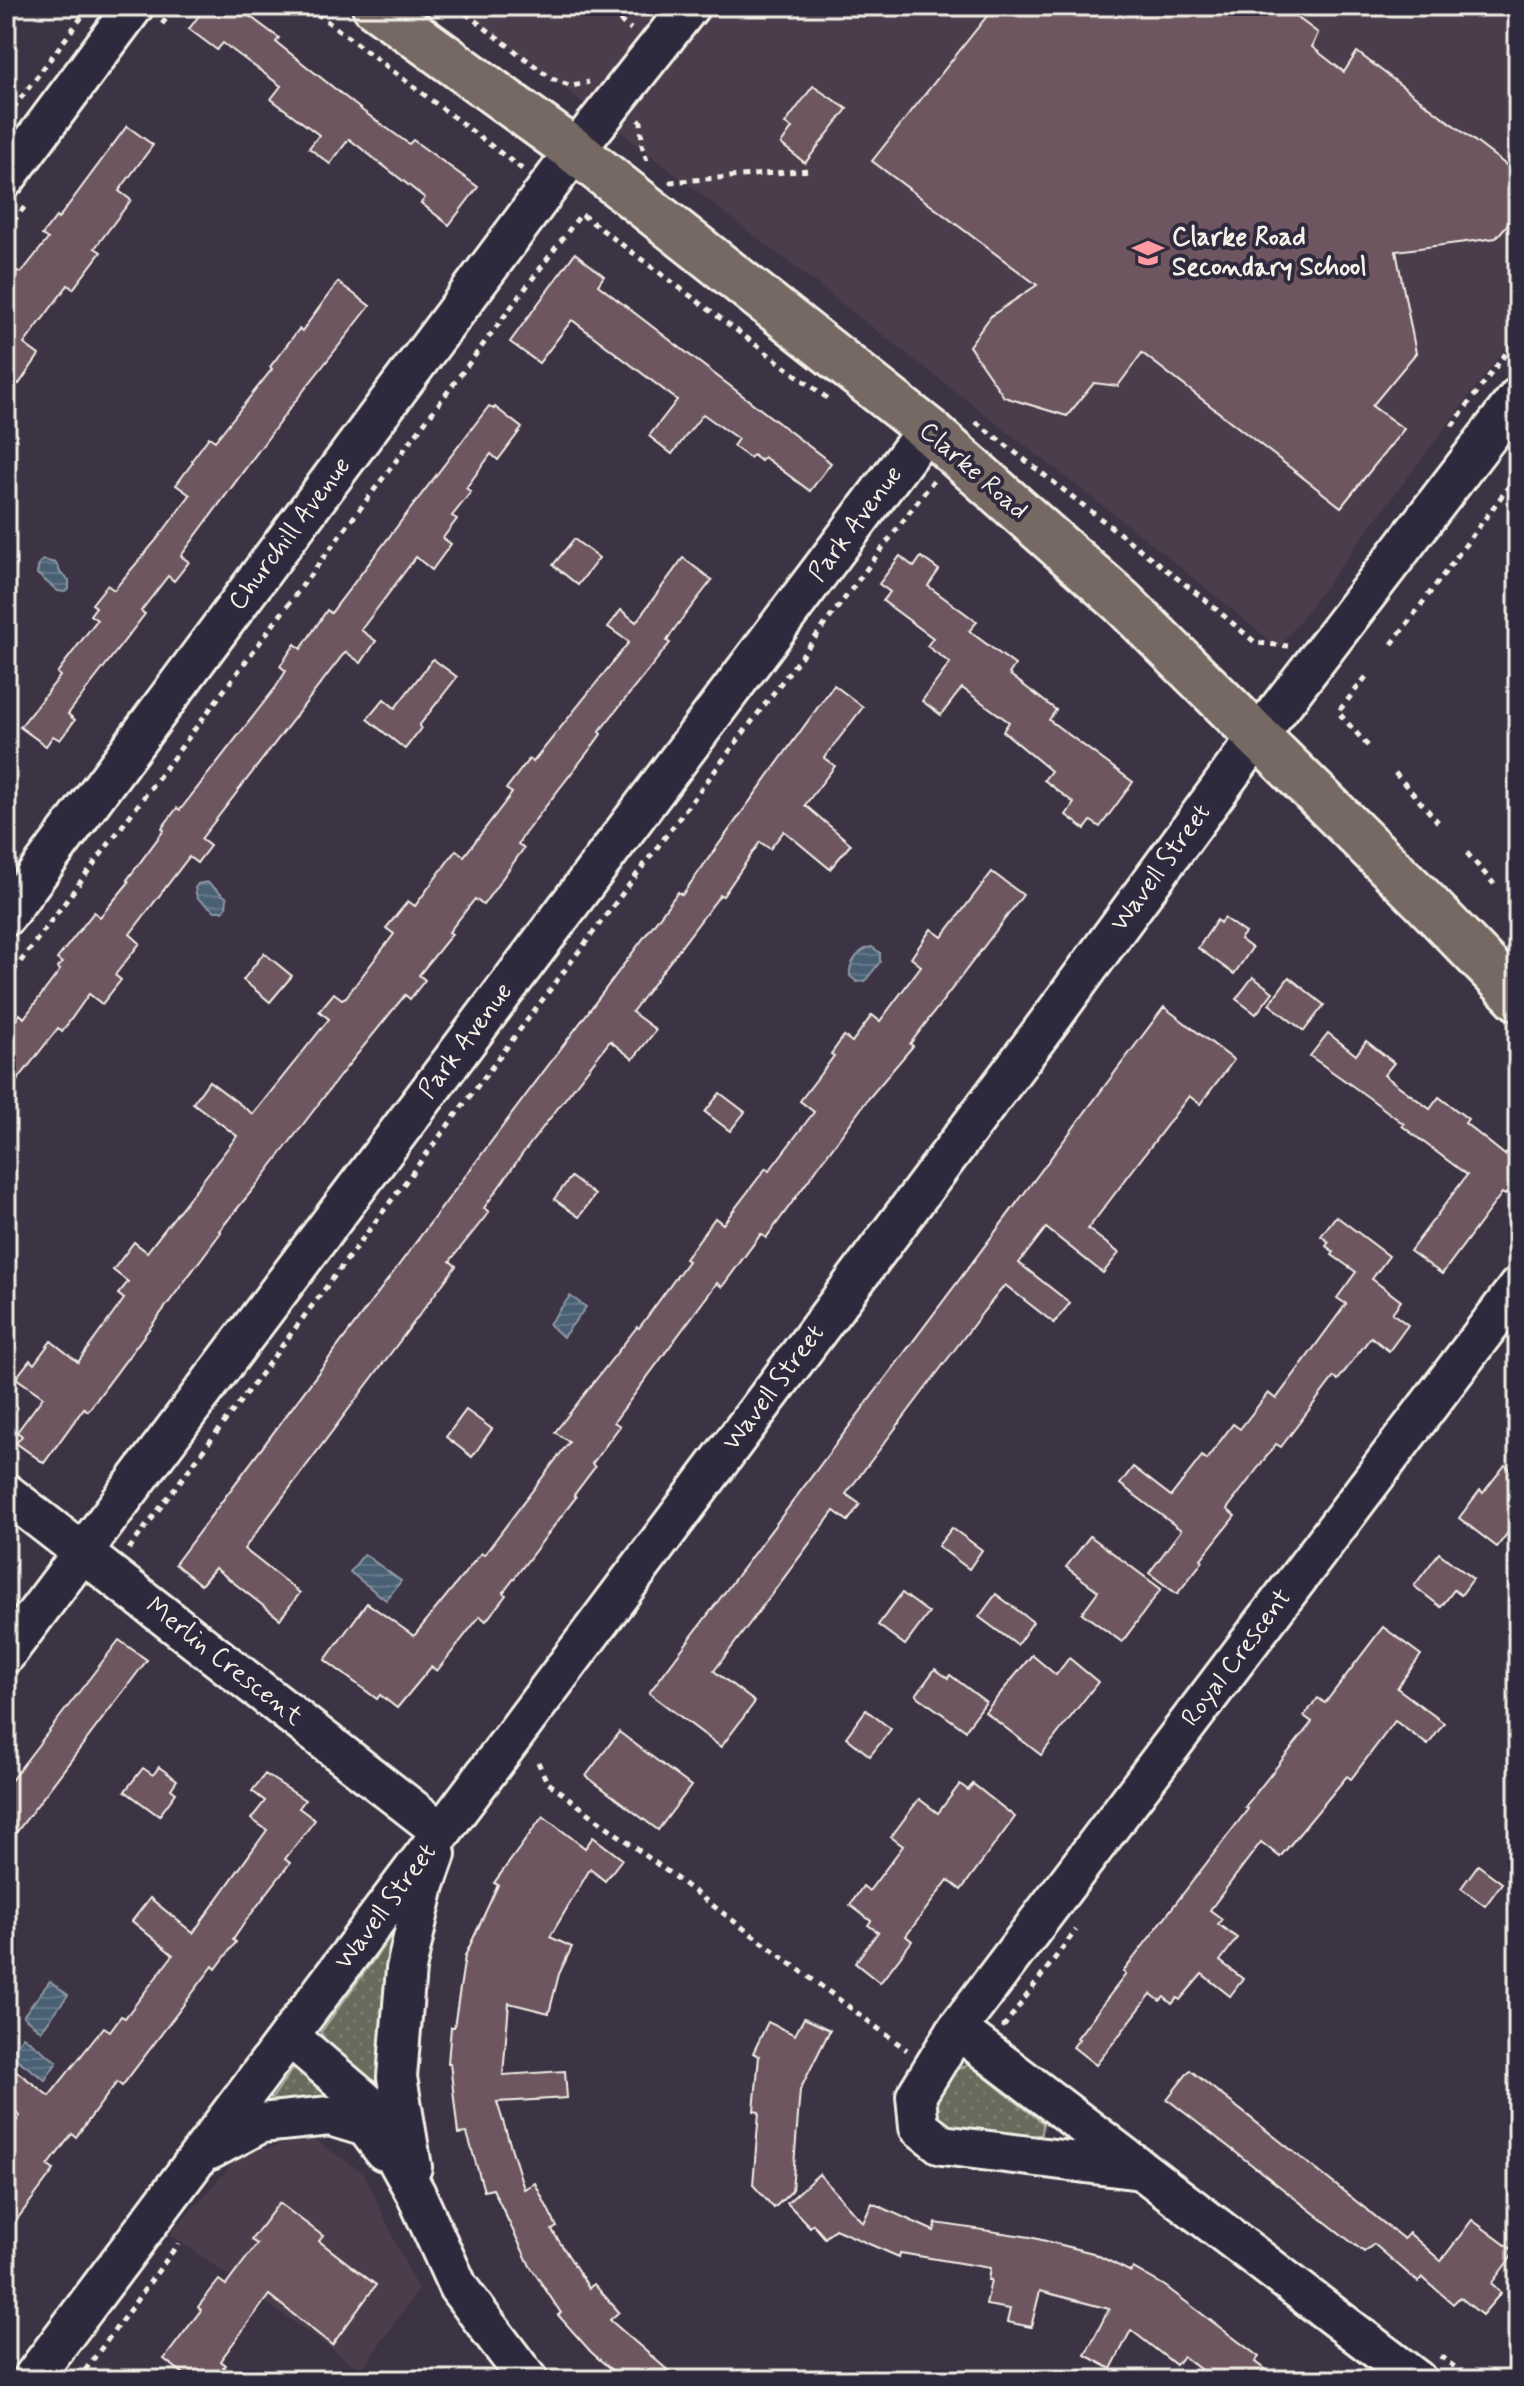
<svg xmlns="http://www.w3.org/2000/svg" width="1524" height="2386" font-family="Mynerve,sans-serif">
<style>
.built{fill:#4b3e4c}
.grass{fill:url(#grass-dots);stroke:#aeaea2;stroke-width:2}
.water{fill:url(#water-rules);stroke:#8e9aa3;stroke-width:2}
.building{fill:#6e5760;stroke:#f4f1e8;stroke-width:2}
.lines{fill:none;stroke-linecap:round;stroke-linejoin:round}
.minor-casing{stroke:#f4f1e8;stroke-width:44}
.major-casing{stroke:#f4f1e8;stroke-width:50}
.path{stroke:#f4f1e8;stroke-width:5;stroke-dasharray:6 6;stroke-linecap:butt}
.minor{stroke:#2f2a3d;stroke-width:38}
.major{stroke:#766964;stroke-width:44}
.labels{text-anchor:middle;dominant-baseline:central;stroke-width:8;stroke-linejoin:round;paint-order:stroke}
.poi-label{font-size:26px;font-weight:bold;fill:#f4f1e8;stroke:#2f2a3d;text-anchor:start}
.street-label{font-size:26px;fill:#f4f1e8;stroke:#2f2a3d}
</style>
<defs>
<pattern id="grass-dots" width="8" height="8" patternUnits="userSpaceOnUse" patternTransform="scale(2)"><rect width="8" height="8" fill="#686a5c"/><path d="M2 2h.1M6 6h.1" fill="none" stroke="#7e8073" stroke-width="1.8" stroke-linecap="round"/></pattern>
<pattern id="water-rules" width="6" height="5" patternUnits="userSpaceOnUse" patternTransform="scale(2)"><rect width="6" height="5" fill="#4a6075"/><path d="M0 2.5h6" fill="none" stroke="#657789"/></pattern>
</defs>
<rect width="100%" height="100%" fill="#3c3344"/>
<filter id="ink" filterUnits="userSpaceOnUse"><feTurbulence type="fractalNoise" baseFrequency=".0125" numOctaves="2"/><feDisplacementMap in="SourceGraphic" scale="16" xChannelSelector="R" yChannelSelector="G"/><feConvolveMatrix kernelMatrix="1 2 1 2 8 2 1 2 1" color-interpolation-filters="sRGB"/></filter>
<g filter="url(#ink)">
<g class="built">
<polygon points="458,6 1518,6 1518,331 1279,648 1143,537"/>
<polygon points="312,2138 364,2173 418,2291 361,2370 170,2234 241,2154"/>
</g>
<g class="grass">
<polygon points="409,1912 386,2098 326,2047 321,2032"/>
<polygon points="968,2064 1043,2123 1042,2134 1031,2137 943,2126 930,2113 946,2075"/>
<polygon points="295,2066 363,2115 267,2105"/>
</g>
<g class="water">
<polygon points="43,560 56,563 61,574 69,580 69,589 65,592 58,591 37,574 39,563"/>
<polygon points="207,882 227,898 226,907 223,911 215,911 197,898 195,888 198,884"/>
<path d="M872,947L880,953V962L865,981L857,982L850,976C848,964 860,948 872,947Z"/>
<polygon points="570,1296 586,1307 563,1337 549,1324"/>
<polygon points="364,1554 401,1581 386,1600 350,1572"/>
<polygon points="50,1981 68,1995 41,2031 23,2016"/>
<polygon points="23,2036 57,2062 45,2080 10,2054"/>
</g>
<g class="building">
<polygon points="206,6 236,6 279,38 276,42 363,111 409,144 413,140 478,187 449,225 421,203 425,198 349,139 330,164 309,148 319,135 271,99 281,86 223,43 217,50 189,29"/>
<polygon points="995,6 1282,6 1318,33 1312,47 1344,72 1357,52 1518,174 1518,212 1496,238 1396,251 1416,353 1372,406 1404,429 1341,507 1142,353 1118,386 1094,383 1067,416 1004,397 969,346 991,316 1037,285 872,161"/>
<polygon points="813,86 847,109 805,163 781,144 792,128 785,124"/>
<polygon points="127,126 153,145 119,191 131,200 95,248 101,252 73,289 68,285 24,344 39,355 19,384 6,375 6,286 18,271 21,273 48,239 42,235 56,217 58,219"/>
<polygon points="575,253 604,276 598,285 831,463 810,491 764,457 761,461 753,455 750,458 733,446 738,439 703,414 672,454 649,436 677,400 572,320 539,363 510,342"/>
<polygon points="338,282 370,306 290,408 181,556 189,562 174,581 168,576 141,611 145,614 68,714 75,720 60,740 53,736 46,746 20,727 60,676 57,673 97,620 90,615 96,607 92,604 107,585 114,590 158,538 190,495 176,485 193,462 192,460 209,437 215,441 272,369 270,367 299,329 302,331"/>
<polygon points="489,406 494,409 495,407 522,428 498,460 491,454 466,488 471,492 452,516 457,519 443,538 451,544 432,570 416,557 361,630 376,641 361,663 346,652 342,656 201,839 210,846 197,863 189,857 130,934 140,943 115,975 121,980 102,1004 89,994 62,1032 58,1028 6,1095 6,1032 20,1014 24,1018 60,970 57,968 62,963 57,959 94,912 100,917 129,882 127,880 164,830 162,828 177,808 180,810 276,687 286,671 280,666 295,644 301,649 327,610 331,613"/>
<polygon points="574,539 599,558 578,585 553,565"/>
<polygon points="900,556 914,567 921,557 939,570 928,586 977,622 969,631 1015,665 1009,674 1056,710 1049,720 1133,782 1100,827 1091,821 1085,829 1066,815 1074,803 1044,780 1051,771 1003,731 1009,722 962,688 941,715 922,701 950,663 927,646 933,638 883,601 890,592 879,584"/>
<polygon points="683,558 712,580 675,628 667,641 670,643 599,732 601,734 594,744 525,833 518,844 524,848 483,905 475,899 449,932 452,934 419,975 425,980 410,999 405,995 342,1073 264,1176 219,1231 221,1232 213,1243 88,1411 84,1408 44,1463 16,1443 22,1436 17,1432 43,1397 16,1378 30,1360 34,1364 51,1341 78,1362 124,1299 118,1294 128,1282 113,1270 134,1242 147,1252 237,1136 193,1103 209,1081 253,1114 329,1019 319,1011 334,993 342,999 346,997 394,934 386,928 408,901 415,906 456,850 464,856 512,793 506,789 529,759 533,762 629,642 608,627 621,610 636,622"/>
<polygon points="433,659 457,677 419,726 421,728 405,749 367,719 384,699 395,708"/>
<polygon points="834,685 863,707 824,758 835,766 805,805 851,844 830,869 784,831 770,849 760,842 723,896 720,895 632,1012 656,1030 633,1059 610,1041 523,1153 484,1208 489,1212 450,1261 456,1266 244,1549 300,1593 280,1619 215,1568 201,1585 175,1564 678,892 682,895"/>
<polygon points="992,872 1023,895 910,1044 913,1046 868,1099 766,1238 761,1234 722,1287 717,1283 614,1422 620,1426 592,1464 595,1467 574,1495 576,1497 503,1593 506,1595 486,1621 480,1616 437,1671 431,1667 397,1708 380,1695 377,1699 325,1660 367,1603 414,1636 481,1553 484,1555 569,1442 555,1432 637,1327 639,1328 688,1261 685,1259 715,1218 723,1224 766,1168 769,1171 814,1112 800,1101 834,1056 831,1054 844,1036 852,1042 872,1015 880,1021 921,966 911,958 931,929 942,937"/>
<polygon points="1224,918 1245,933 1240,939 1252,948 1234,974 1198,948 1217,920 1220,923"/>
<polygon points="264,953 292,976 270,1002 243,980"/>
<polygon points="1253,977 1273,992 1256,1014 1236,999"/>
<polygon points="1289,977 1324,1005 1304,1031 1269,1004"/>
<polygon points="1164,1007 1234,1060 1200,1104 1189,1096 1088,1229 1119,1253 1103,1273 1046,1228 1019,1263 1070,1303 1054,1323 1005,1285 983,1312 846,1494 860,1504 848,1521 834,1511 714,1671 755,1702 721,1747 649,1693"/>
<polygon points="1328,1033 1356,1055 1366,1041 1394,1063 1384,1075 1430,1109 1439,1097 1468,1119 1465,1123 1505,1155 1518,1138 1518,1179 1505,1195 1502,1193 1442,1274 1410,1251 1467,1175 1402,1126 1404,1124 1368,1097 1310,1056"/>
<polygon points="720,1093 745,1112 730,1131 705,1112"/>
<polygon points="571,1177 595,1195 579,1217 554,1199"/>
<polygon points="1336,1216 1389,1256 1372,1279 1401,1301 1392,1313 1408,1325 1389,1351 1371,1337 1338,1380 1334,1377 1281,1447 1276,1444 1227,1509 1235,1516 1201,1559 1203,1561 1177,1594 1149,1573 1181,1530 1120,1484 1133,1467 1171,1496 1202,1456 1206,1460 1233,1424 1240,1429 1268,1393 1276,1399 1346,1304 1337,1298 1356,1272 1332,1255 1334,1252 1326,1246 1329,1242 1321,1236"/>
<polygon points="466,1410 492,1429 472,1457 446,1437"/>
<polygon points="1505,1465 1518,1475 1518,1519 1497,1547 1459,1518 1480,1490 1483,1493"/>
<polygon points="952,1528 982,1550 969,1569 938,1546"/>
<polygon points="1090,1536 1161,1589 1122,1642 1082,1613 1098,1591 1066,1567"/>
<polygon points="1439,1553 1473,1579 1461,1595 1454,1590 1441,1607 1414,1586"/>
<polygon points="902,1593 929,1613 905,1645 878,1625"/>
<polygon points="996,1594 1033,1622 1017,1645 979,1617"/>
<polygon points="1383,1627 1421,1655 1397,1688 1444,1723 1428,1745 1395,1721 1351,1779 1347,1776 1280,1857 1261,1842 1210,1910 1222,1919 1218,1924 1237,1938 1220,1961 1243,1979 1230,1996 1202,1974 1180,2000 1177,1998 1172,2004 1164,1997 1160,2001 1151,1994 1096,2065 1073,2047 1079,2039 1077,2038 1126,1974 1123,1972 1248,1809 1245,1807 1312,1722 1304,1716 1318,1698 1325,1703"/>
<polygon points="119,1640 147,1660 6,1846 6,1787"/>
<polygon points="1032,1655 1056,1675 1069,1658 1098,1682 1041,1755 985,1712"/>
<polygon points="935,1669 948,1678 950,1675 986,1702 965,1730 916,1695"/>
<polygon points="866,1710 891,1729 870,1756 846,1737"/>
<polygon points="619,1732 691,1786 658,1830 586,1776"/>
<polygon points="159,1767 177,1780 171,1789 176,1793 159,1816 125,1791 143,1768 153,1775"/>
<polygon points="265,1774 305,1800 299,1808 315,1820 285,1859 290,1863 245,1922 233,1940 236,1942 216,1969 213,1966 122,2086 117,2082 76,2137 72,2134 48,2166 54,2170 6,2234 6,2136 20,2116 6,2105 6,2063 49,2096 104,2027 110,2031 121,2016 125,2018 173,1955 132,1921 150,1898 193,1933 267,1830 251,1819 265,1801 252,1791"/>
<polygon points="960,1784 968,1790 973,1784 1015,1817 961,1890 948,1880 906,1936 912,1941 880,1983 855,1963 878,1932 868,1925 871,1921 850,1905 863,1886 869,1891 903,1846 891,1837 919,1799 938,1813"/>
<polygon points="543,1816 585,1848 593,1837 622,1859 605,1881 590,1869 550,1937 572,1947 559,1974 549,2013 509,2003 503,2075 565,2071 567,2098 497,2102 524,2189 535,2183 557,2227 552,2230 589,2288 594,2284 619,2312 610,2320 679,2380 623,2380 591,2352 558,2315 561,2313 530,2266 493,2189 484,2191 467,2133 458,2134 450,2063 448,2063 451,2027 454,2027 465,1956 498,1885 494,1883"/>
<polygon points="1478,1865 1502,1883 1485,1906 1461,1888"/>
<polygon points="804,2018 830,2030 800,2090 792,2191 774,2208 753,2185 759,2112 754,2111 759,2056 753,2053 768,2022 795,2035"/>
<polygon points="1190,2070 1404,2239 1409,2233 1441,2261 1472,2220 1515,2252 1491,2284 1501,2293 1482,2315 1460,2297 1453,2304 1422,2277 1418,2282 1374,2244 1364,2252 1167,2099"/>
<polygon points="819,2174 863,2223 872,2203 934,2231 936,2223 1030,2237 1093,2253 1131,2272 1133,2268 1165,2286 1259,2357 1255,2362 1279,2380 1214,2380 1183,2356 1176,2365 1131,2330 1111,2369 1085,2355 1109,2309 1040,2291 1031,2327 1007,2322 1010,2309 986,2305 991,2280 988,2280 990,2268 900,2253 899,2257 835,2229 825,2238 813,2224 810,2227 787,2203"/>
<polygon points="279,2203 323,2236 319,2241 376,2285 332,2345 269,2295 220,2361 225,2365 223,2367 239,2380 192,2380 164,2359 201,2310 198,2307 219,2280 226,2285 257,2244 251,2240"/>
</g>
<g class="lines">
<defs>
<g id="minor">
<polyline points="6,178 134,6"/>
<polyline points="6,916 575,151 690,6"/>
<polyline points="6,1493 442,1832"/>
<polyline points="6,1654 927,429"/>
<polyline points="957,2029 1417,2380"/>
<polyline points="289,2036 364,2100 416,2194 458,2287 528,2380"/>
<polyline points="210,2150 261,2123 330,2116 366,2127 384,2151"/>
<polyline points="412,2167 397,2077 406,1969 425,1885 436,1854"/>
<polyline points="1141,2170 942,2145 919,2127 916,2096 957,2029 1518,1287"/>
<polyline points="31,2380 1051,1019 1258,736 1518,397"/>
</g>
<polyline id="major" points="375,6 575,151 927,429 1122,602 1423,900 1518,998"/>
</defs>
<use href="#minor" class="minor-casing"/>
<use href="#major" class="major-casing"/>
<g class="path">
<polyline points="307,6 522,169"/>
<polyline points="456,6 552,79 572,86 589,82"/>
<polyline points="600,6 631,29"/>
<polyline points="162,24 176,6"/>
<polyline points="6,118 90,6"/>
<polyline points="639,120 641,122 642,145 648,164"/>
<polyline points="672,183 671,182 810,170"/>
<polyline points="6,231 26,205"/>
<polyline points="976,422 1204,599 1256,643 1288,646"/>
<polyline points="1452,426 1518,337"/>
<polyline points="1392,644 1518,474"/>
<polyline points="1366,677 1338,712 1368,746"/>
<polyline points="1395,773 1438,822"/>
<polyline points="1467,853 1494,884"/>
<polyline points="1516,910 1518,912"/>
<polyline points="6,981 581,214 827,398"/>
<polyline points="129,1549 933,481"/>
<polyline points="538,1762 547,1782 907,2050"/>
<polyline points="1005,2027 1004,2026 1076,1930"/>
<polyline points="1440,2356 1472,2380"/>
<polyline points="78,2380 178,2244"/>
</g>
<use href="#minor" class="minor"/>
<use href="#major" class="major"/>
</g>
</g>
<defs>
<symbol id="school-bare" viewBox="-9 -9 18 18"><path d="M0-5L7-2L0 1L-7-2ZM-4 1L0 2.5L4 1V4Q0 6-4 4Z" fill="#ff9aa2" stroke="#2f2a3d" stroke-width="2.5" paint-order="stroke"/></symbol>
</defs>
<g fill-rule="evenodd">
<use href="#school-bare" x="1126" y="231" width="44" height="44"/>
</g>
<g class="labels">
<g class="poi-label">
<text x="1172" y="238">Clarke Road<tspan x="1172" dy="30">Secondary School</tspan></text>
</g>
<g class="street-label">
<text transform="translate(973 471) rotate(41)">Clarke Road</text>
<text transform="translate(856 524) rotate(-53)">Park Avenue</text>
<text transform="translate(290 534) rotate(-53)">Churchill Avenue</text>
<text transform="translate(1161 868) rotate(-54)">Wavell Street</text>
<text transform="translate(466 1041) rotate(-53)">Park Avenue</text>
<text transform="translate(774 1388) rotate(-53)">Wavell Street</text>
<text transform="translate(1237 1658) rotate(-53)">Royal Crescent</text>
<text transform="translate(224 1662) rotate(38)">Merlin Crescent</text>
<text transform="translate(386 1907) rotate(-53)">Wavell Street</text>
</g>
</g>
<rect width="1524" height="2386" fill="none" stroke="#2f2a3d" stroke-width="32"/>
<rect x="16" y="16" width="1492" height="2354" fill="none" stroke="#f4f1e8" stroke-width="3" filter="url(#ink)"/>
</svg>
